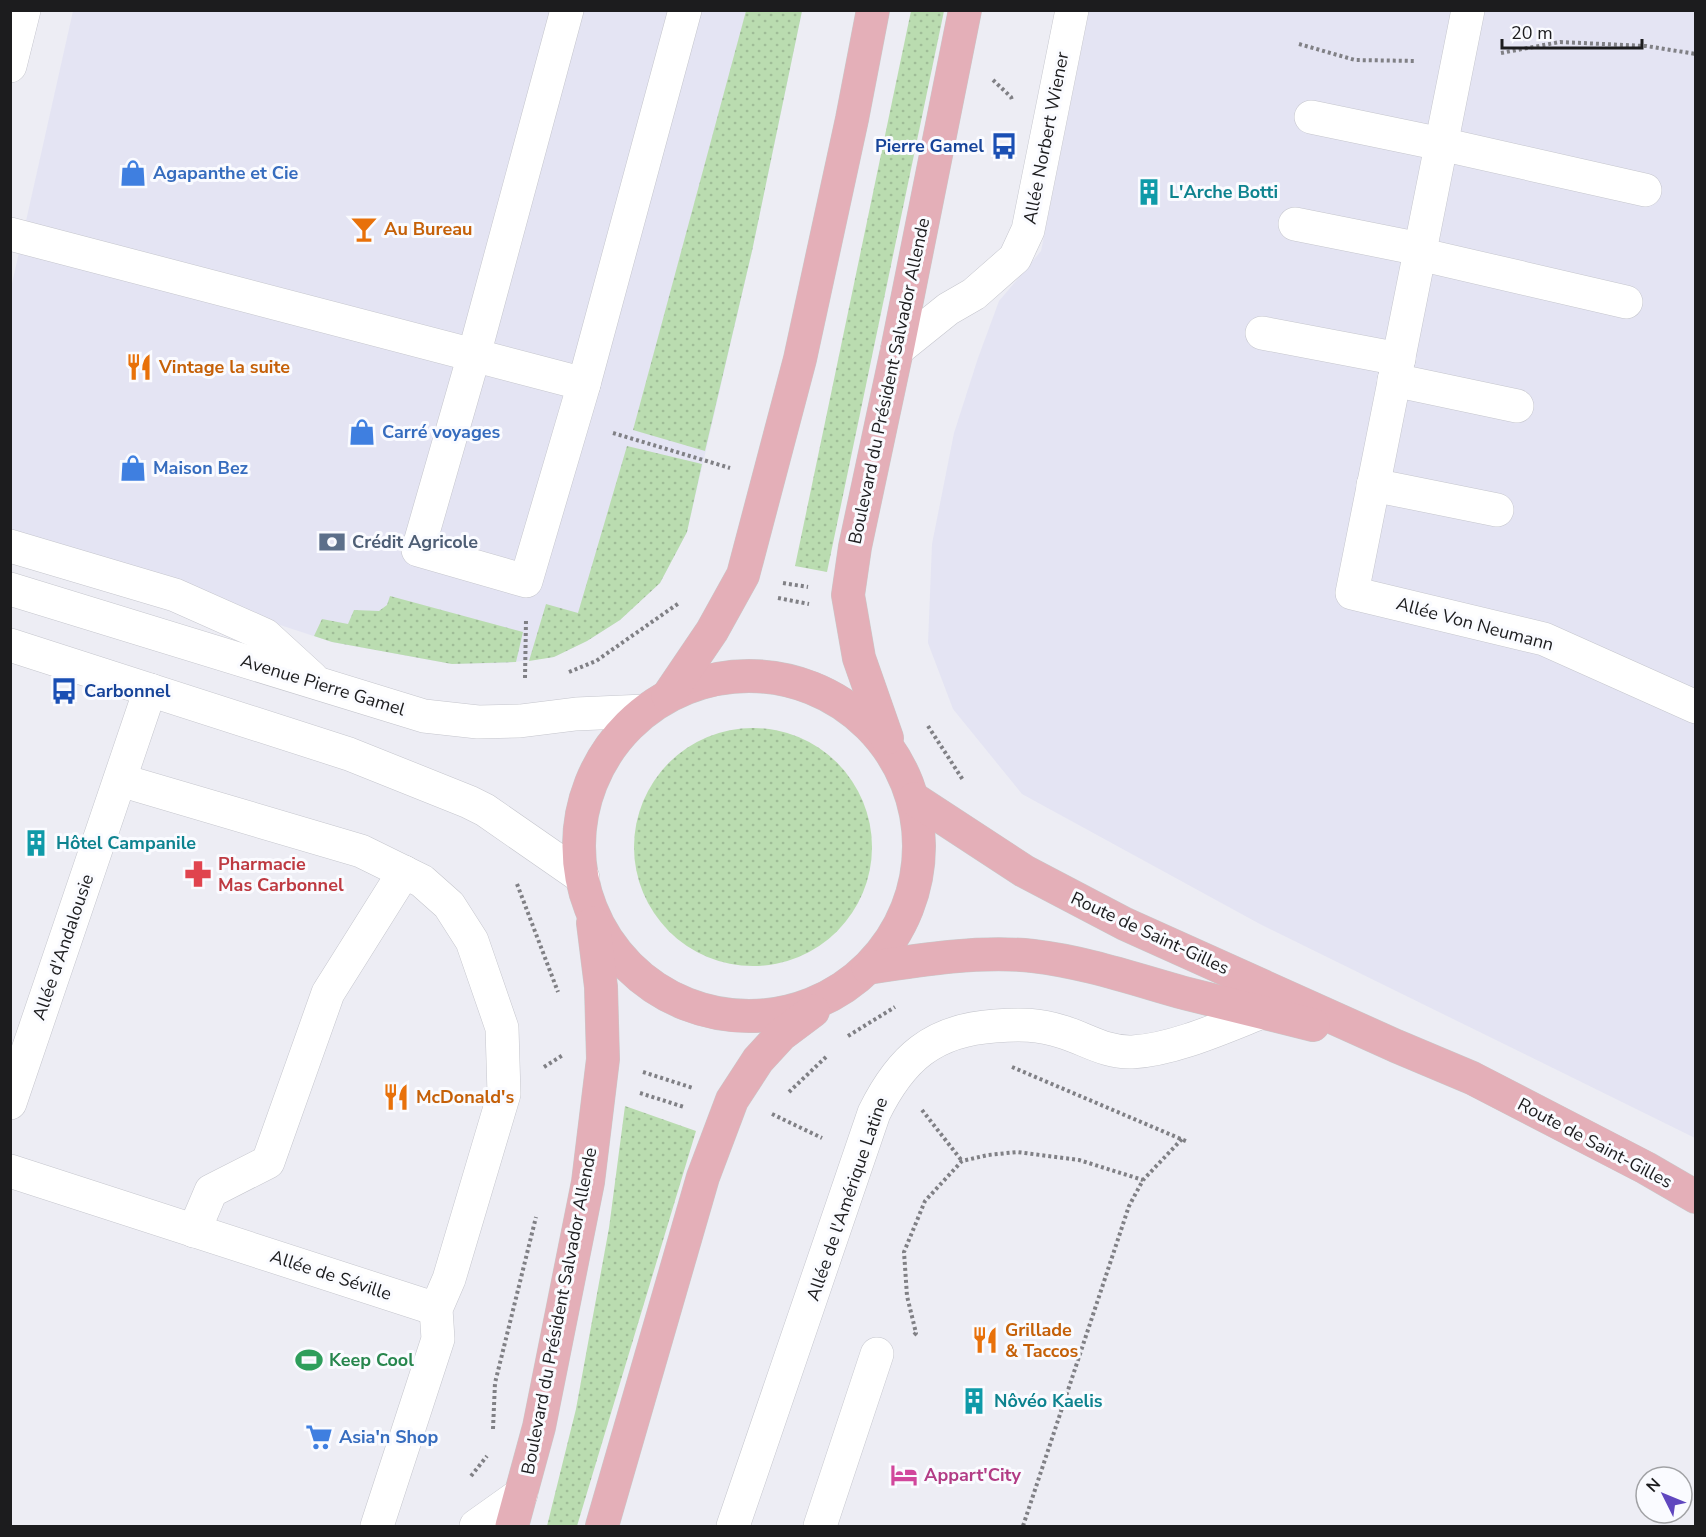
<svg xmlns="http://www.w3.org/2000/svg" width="1706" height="1537" font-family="'Nunito Sans',sans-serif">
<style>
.built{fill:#e4e4f3}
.grass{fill:url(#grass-dots)}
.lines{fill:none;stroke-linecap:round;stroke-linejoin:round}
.minor-casing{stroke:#c5c6cd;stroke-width:34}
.major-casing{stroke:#c9c9c9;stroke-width:34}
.path{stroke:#808085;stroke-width:4;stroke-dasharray:3 3;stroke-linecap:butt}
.minor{stroke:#fff;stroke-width:33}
.major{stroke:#e4afb8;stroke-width:33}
.labels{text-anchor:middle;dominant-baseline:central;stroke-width:6;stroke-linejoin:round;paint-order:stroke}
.street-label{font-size:18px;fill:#1c1c1e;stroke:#fafbff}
.transit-label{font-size:18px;font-weight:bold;fill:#164399;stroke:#fafbff;text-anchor:end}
.shop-label{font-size:18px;font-weight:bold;fill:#366cbe;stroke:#fafbff;text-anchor:start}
.culture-label{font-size:18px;font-weight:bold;fill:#0d838f;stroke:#fafbff;text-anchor:start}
.food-label{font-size:18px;font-weight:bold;fill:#c56008;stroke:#fafbff;text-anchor:start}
.service-label{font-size:18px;font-weight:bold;fill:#4e5e75;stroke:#fafbff;text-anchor:start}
.health-label{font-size:18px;font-weight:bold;fill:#be3a42;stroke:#fafbff;text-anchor:start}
.leisure-label{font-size:18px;font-weight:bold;fill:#27864d;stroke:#fafbff;text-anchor:start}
.hotel-label{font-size:18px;font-weight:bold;fill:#b23c85;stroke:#fafbff;text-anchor:start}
</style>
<defs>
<pattern id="grass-dots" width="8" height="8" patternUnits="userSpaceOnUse" patternTransform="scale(1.5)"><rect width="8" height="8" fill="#badcb0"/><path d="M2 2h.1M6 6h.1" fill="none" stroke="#9fbc97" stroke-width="1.8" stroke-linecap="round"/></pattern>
</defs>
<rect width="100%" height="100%" fill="#ededf4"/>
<g class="built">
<polygon points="73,11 802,11 752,251 687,532 660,583 620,620 587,641 554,657 506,663 452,664 332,642 11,537 11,288"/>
<polygon points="1089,11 1695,11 1695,1138 1258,923 1022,794 953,709 928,643 932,544 954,433 978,358 999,301 1041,251"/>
</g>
<g class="grass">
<polygon points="746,11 802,11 752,251 705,451 633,430"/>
<polygon points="911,11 944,11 827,572 795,566"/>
<polygon points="627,446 702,464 687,532 660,583 620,620 587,641 554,657 529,661 546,604 578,613"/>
<polygon points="390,596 523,632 516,662 452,664 332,642 314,636 322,619 348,624 354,610 379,611 387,605"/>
<circle cx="753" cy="847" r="119"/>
<polygon points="625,1106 696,1131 577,1526 547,1526 576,1409 609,1228"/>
</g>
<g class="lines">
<defs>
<g id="minor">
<polyline points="567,10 474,355 418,550 526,581 584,384"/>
<polyline points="1468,10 1352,593 1544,639 1696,707"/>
<polyline points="10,66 24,10"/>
<polyline points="1311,117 1441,144 1645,190"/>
<polyline points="1295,224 1420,249"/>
<polyline points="10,234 584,384 685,10"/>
<polyline points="1419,254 1626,302"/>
<polyline points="1262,333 1399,359"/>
<polyline points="897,350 948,309 974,294 1015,258 1028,230 1072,10"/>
<polyline points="1394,380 1517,406"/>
<polyline points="1373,485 1497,510"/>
<polyline points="10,546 175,595 265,635 312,678"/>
<polyline points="10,589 424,716 478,722 520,721 576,714 645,711"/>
<polyline points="10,645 349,754 469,802 485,810 583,878"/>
<polyline points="120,780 361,851 422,881 449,905 472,941 502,1028 504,1094 449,1279 436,1309 438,1339 377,1526"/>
<polyline points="10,1103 150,690"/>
<polyline points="10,1171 436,1309"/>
<polyline points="194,1231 211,1191 268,1162 328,993 404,872"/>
<polyline points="476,1526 521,1494"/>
<path d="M733,1526L874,1113C901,1058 933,1030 995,1026C1020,1024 1038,1024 1063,1032C1086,1039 1106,1053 1132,1052C1173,1050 1224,1027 1262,1012"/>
<polyline points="820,1526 877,1354"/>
</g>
<g id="major">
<circle cx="749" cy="846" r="170"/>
<polyline points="668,696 712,631 743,575 800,359 852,119 873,10"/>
<polyline points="887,738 859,658 848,595 855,547 897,350 965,10"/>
<polyline points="914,799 1024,871 1125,924 1396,1046 1472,1078 1646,1168 1696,1197"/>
<path d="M868,968C919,960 981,950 1033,956C1085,962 1134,979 1184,993C1227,1004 1270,1014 1313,1025"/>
<polyline points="512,1526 539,1427 588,1182 603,1059 601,987 593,923"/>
<polyline points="602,1526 703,1177 732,1100 758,1060 781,1035 813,1011"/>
</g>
</defs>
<use href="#minor" class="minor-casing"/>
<use href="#major" class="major-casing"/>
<g class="path">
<polyline points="1299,44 1355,60 1416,61"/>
<polyline points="1501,53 1560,42 1646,46 1696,54"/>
<polyline points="993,80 1011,97 1012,100"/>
<polyline points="613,433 730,468"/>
<polyline points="783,583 808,587"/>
<polyline points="778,598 809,604"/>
<polyline points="569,672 596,661 679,603"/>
<polyline points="525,678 526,620"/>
<polyline points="928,726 963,780"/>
<polyline points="517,884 558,992"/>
<polyline points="848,1036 895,1007"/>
<polyline points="544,1067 563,1055"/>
<polyline points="1012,1067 1188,1142"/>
<polyline points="643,1072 693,1088"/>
<polyline points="789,1092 827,1056"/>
<polyline points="640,1093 684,1107"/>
<polyline points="922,1110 962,1161"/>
<polyline points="772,1114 822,1138"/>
<polyline points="914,1335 916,1333 907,1296 904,1252 925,1201 962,1161 988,1155 1017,1152 1079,1160 1143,1180"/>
<polyline points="493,1429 495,1383 536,1217"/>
<polyline points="471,1476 487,1456"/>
<polyline points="1023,1526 1129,1206 1143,1180 1182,1139"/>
</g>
<use href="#minor" class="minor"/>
<use href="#major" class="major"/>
</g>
<defs>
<symbol id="bus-bare" viewBox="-9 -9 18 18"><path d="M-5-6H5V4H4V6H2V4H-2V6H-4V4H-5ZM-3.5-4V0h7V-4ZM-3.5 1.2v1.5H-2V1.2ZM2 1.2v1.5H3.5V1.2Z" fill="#1a4fb4" stroke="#fafbff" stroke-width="2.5" paint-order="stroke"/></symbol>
<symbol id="shop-bare" viewBox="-9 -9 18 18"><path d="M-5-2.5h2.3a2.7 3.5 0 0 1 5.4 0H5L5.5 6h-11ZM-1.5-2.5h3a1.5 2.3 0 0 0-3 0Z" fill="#3f7fe0" stroke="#fafbff" stroke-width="2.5" paint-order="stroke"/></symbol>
<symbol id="building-bare" viewBox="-9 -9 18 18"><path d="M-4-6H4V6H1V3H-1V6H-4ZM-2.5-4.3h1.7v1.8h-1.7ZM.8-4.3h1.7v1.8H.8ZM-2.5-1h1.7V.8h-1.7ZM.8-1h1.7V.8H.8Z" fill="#0f9aa8" stroke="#fafbff" stroke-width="2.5" paint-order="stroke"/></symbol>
<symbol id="bar-bare" viewBox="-9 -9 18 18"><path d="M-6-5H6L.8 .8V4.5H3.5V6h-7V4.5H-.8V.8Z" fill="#e8710a" stroke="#fafbff" stroke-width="2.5" paint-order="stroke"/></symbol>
<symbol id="restaurant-bare" viewBox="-9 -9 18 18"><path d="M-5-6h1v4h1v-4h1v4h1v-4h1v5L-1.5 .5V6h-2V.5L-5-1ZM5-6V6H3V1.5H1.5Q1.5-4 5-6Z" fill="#e8710a" stroke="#fafbff" stroke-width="2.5" paint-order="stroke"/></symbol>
<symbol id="bank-bare" viewBox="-9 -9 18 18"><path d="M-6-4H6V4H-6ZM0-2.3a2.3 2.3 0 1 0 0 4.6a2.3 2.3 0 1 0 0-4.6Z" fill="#5c6f8a" stroke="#fafbff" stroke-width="2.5" paint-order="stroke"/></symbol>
<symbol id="pharmacy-bare" viewBox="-9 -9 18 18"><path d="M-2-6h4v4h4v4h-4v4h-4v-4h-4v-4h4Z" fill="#e0444e" stroke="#fafbff" stroke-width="2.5" paint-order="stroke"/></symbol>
<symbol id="stadium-bare" viewBox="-9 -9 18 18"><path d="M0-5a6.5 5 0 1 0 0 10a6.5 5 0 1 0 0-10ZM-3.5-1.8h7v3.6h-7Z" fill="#2e9e5b" stroke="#fafbff" stroke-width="2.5" paint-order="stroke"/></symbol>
<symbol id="supermarket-bare" viewBox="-9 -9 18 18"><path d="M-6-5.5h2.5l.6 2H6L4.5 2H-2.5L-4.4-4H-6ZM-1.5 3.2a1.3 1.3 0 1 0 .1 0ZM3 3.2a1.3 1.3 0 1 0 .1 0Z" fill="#3f7fe0" stroke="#fafbff" stroke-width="2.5" paint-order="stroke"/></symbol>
<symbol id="hotel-bare" viewBox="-9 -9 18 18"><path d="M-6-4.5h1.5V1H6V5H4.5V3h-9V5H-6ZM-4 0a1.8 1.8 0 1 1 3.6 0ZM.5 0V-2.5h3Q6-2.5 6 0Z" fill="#d1479c" stroke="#fafbff" stroke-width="2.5" paint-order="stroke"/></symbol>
</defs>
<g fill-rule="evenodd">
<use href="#bus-bare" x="985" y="127" width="38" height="38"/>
<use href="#shop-bare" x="114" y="154" width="38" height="38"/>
<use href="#building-bare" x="1130" y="173" width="38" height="38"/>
<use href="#bar-bare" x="345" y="210" width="38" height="38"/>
<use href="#restaurant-bare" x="120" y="348" width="38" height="38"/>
<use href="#shop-bare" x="343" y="413" width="38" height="38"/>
<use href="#shop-bare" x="114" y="449" width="38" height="38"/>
<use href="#bank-bare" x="313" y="523" width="38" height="38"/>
<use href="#bus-bare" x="45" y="672" width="38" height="38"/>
<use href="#building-bare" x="17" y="824" width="38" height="38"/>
<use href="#pharmacy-bare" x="179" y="855" width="38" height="38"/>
<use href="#restaurant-bare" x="377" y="1078" width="38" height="38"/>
<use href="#restaurant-bare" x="966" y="1321" width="38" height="38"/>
<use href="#stadium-bare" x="290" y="1341" width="38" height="38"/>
<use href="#building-bare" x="955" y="1382" width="38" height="38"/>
<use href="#supermarket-bare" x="300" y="1418" width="38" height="38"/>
<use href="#hotel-bare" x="885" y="1456" width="38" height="38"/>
</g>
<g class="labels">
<g class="street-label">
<text transform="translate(1046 138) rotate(-79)">Allée Norbert Wiener</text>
<text transform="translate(889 381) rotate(-78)">Boulevard du Président Salvador Allende</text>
<text transform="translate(1475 624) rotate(15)">Allée Von Neumann</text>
<text transform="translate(323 685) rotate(17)">Avenue Pierre Gamel</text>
<text transform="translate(1150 933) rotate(25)">Route de Saint-Gilles</text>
<text transform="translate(63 947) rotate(-71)">Allée d'Andalousie</text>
<text transform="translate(1595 1143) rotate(28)">Route de Saint-Gilles</text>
<text transform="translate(847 1199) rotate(-71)">Allée de l'Amérique Latine</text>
<text transform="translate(331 1275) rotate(18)">Allée de Séville</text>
<text transform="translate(559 1311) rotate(-79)">Boulevard du Président Salvador Allende</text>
</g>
<g class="transit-label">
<text x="984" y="146">Pierre Gamel</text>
<text x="84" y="691" text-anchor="start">Carbonnel</text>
</g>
<g class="shop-label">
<text x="153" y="173">Agapanthe et Cie</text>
<text x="382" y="432">Carré voyages</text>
<text x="153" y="468">Maison Bez</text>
<text x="339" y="1437">Asia'n Shop</text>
</g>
<g class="culture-label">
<text x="1169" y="192">L'Arche Botti</text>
<text x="56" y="843">Hôtel Campanile</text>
<text x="994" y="1401">Nôvéo Kaelis</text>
</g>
<g class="food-label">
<text x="384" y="229">Au Bureau</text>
<text x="159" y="367">Vintage la suite</text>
<text x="416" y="1097">McDonald's</text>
<text x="1005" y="1330">Grillade<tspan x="1005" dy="21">&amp; Taccos</tspan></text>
</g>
<g class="service-label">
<text x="352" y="542">Crédit Agricole</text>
</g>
<g class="health-label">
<text x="218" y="864">Pharmacie<tspan x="218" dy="21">Mas Carbonnel</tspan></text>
</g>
<g class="leisure-label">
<text x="329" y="1360">Keep Cool</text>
</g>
<g class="hotel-label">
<text x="924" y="1475">Appart'City</text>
</g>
</g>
<rect width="1706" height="1537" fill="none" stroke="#1c1c1e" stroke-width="24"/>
<g transform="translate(1664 1495) rotate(313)"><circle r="28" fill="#fafbff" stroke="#a1a2a5" stroke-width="1.5"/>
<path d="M0-4.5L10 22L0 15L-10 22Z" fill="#6047bf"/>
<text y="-9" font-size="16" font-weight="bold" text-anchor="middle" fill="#1c1c1e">N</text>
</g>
<path d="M1502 39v9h140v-9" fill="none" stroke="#1c1c1e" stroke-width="3"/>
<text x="1511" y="39" font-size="18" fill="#1c1c1e" stroke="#fafbff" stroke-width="4.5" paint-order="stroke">20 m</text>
</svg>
